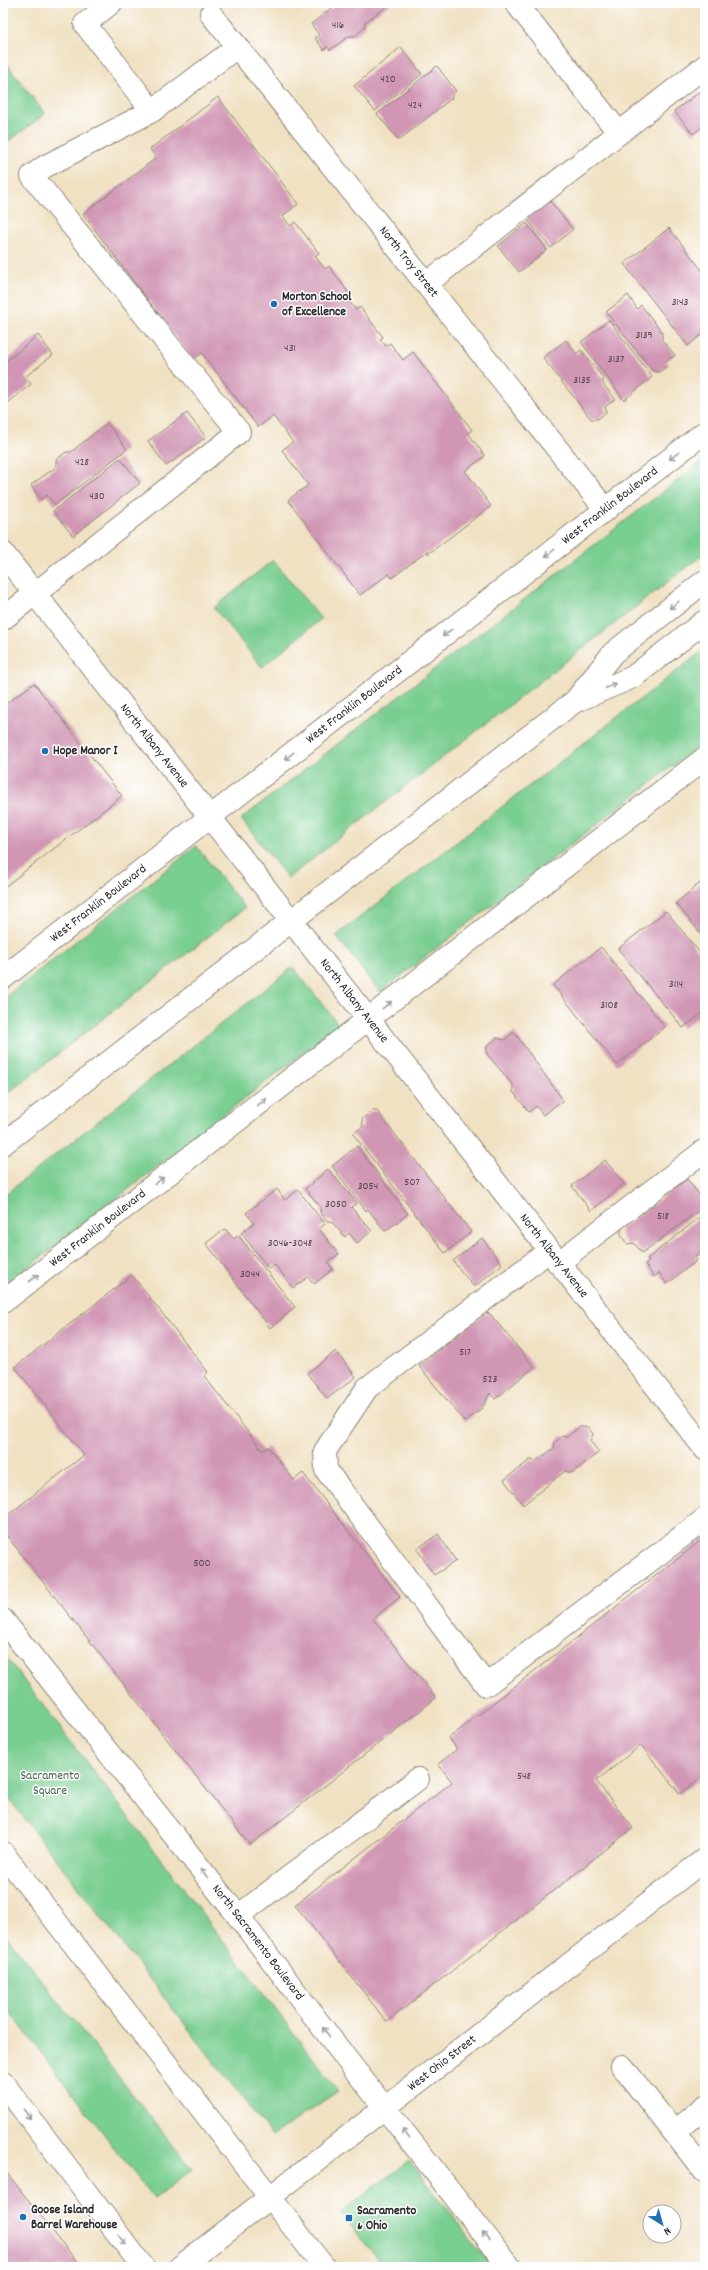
<svg xmlns="http://www.w3.org/2000/svg" width="708" height="2270" font-family="Dekko,sans-serif">
<style>
.green{fill:#79ce91;stroke:#527c5e}
.building{fill:#d096b4}
.lines{fill:none;stroke-linecap:round;stroke-linejoin:round}
.minor-casing{stroke:#8e8677;stroke-width:24}
.minor{stroke:#fff;stroke-width:22}
.oneway{stroke:#a0a0a0}
.poi-dot{fill:#1f6fb2;stroke:#fff;stroke-width:1.5}
.labels{text-anchor:middle;dominant-baseline:central;stroke-width:3;stroke-linejoin:round;paint-order:stroke}
.number-label{font-size:11px;fill:#54464d}
.street-label{font-size:13px;fill:#2b2b2b;stroke:#fff}
.poi-label{font-size:13px;font-weight:bold;fill:#2b2b2b;stroke:#fff;text-anchor:start}
.park-label{font-size:13px;fill:#46644f;stroke:#fff}
</style>
<rect width="100%" height="100%" fill="#fff"/>
<filter id="ink" filterUnits="userSpaceOnUse"><feTurbulence type="fractalNoise" baseFrequency=".025" numOctaves="2"/><feDisplacementMap in="SourceGraphic" scale="8" xChannelSelector="R" yChannelSelector="G"/><feConvolveMatrix kernelMatrix="1 2 1 2 8 2 1 2 1" color-interpolation-filters="sRGB"/></filter>
<filter id="wash" filterUnits="userSpaceOnUse"><feTurbulence type="fractalNoise" baseFrequency=".012" numOctaves="4" result="noise"/><feDisplacementMap in="SourceGraphic" scale="16" xChannelSelector="R" yChannelSelector="G"/><feGaussianBlur stdDeviation="0.9" result="paint"/><feColorMatrix in="noise" values="0 0 0 0 0 0 0 0 0 0 0 0 0 0 0 0 0 1.4 0 .05"/><feComposite in="paint" operator="in"/></filter>
<g filter="url(#wash)">
<rect width="100%" height="100%" fill="#f0e1c3"/>
<g class="green">
<polygon points="3,59 45,114 9,141 3,134"/>
<polygon points="705,459 705,553 288,878 241,819"/>
<polygon points="273,560 321,619 262,667 214,608"/>
<polygon points="705,649 705,741 380,992 336,936"/>
<polygon points="196,846 245,908 3,1097 3,999"/>
<polygon points="293,967 339,1025 3,1287 3,1196"/>
<polygon points="3,1653 338,2091 272,2136 3,1791"/>
<polygon points="3,1932 193,2170 154,2199 3,2003"/>
<polygon points="409,2160 492,2267 384,2267 341,2213"/>
</g>
<g id="blocks">
<g class="building">
<polygon points="338,3 392,3 365,22 364,28 355,36 349,36 330,50 327,47 324,50 315,38 319,35 311,24"/>
<polygon points="401,47 422,74 375,111 354,86"/>
<polygon points="437,66 456,91 451,96 452,98 399,140 377,114"/>
<polygon points="700,92 705,98 705,125 693,134 674,111"/>
<polygon points="218,97 298,204 283,216 290,226 295,222 319,253 315,256 325,269 329,266 350,295 346,298 356,310 360,307 383,337 380,339 386,346 390,343 403,360 413,352 472,430 468,433 485,456 465,471 491,506 428,554 427,551 392,578 389,574 360,595 288,500 308,485 282,450 293,442 273,416 258,427 202,353 193,360 83,214 156,158 150,149"/>
<polygon points="549,200 573,229 551,248 526,218"/>
<polygon points="527,223 547,250 519,272 498,246"/>
<polygon points="669,228 705,274 705,332 688,346 624,264"/>
<polygon points="628,295 637,309 641,305 662,332 662,340 675,355 666,361 667,366 659,372 653,371 606,312"/>
<polygon points="609,320 652,377 624,400 581,342"/>
<polygon points="38,335 53,355 25,377 31,384 3,407 3,364"/>
<polygon points="566,340 576,354 581,350 603,378 603,384 615,399 605,407 606,412 598,419 591,419 543,358"/>
<polygon points="187,413 206,437 166,466 148,441"/>
<polygon points="107,423 127,449 55,505 47,495 41,500 31,485 56,467 56,460 66,452 71,452"/>
<polygon points="120,458 140,483 73,536 53,511"/>
<polygon points="34,683 122,796 3,888 3,706"/>
<polygon points="705,879 705,939 676,903"/>
<polygon points="666,911 705,959 705,1011 683,1028 618,949"/>
<polygon points="601,947 665,1027 617,1065 553,985"/>
<polygon points="514,1032 563,1100 543,1115 536,1106 529,1112 513,1092 513,1085 487,1054 487,1046 497,1038 504,1040"/>
<polygon points="372,1111 377,1111 471,1232 445,1253 353,1134 363,1126 362,1119"/>
<polygon points="357,1146 408,1214 385,1231 368,1209 366,1211 332,1166"/>
<polygon points="605,1160 624,1184 591,1211 572,1186"/>
<polygon points="328,1169 357,1203 351,1207 372,1231 357,1243 349,1233 345,1237 331,1221 327,1221 320,1212 321,1207 305,1189"/>
<polygon points="687,1179 705,1202 705,1206 642,1253 634,1243 627,1244 621,1235 621,1229"/>
<polygon points="277,1189 285,1200 298,1190 325,1224 319,1229 339,1254 328,1262 333,1269 314,1284 308,1277 293,1288 275,1265 269,1269 241,1233 254,1223 246,1213"/>
<polygon points="705,1213 705,1257 702,1253 696,1256 695,1262 667,1284 659,1273 654,1277 645,1265 649,1262 647,1259"/>
<polygon points="225,1229 234,1239 238,1235 295,1307 270,1328 206,1243"/>
<polygon points="482,1238 502,1264 474,1287 453,1261"/>
<polygon points="132,1275 208,1372 204,1376 263,1451 268,1447 294,1480 303,1473 400,1597 373,1619 436,1698 250,1845 3,1531 3,1519 84,1455 15,1367"/>
<polygon points="485,1313 490,1314 534,1367 495,1399 490,1393 482,1408 465,1422 419,1366"/>
<polygon points="336,1351 356,1377 327,1399 307,1373"/>
<polygon points="579,1427 588,1427 593,1434 590,1441 599,1452 572,1473 565,1471 523,1505 504,1480 530,1460 536,1461 554,1448 555,1442 562,1436 567,1437"/>
<polygon points="438,1534 456,1561 434,1575 417,1549"/>
<polygon points="705,1537 705,1774 680,1794 641,1745 596,1781 633,1828 387,2022 295,1905 452,1782 438,1764 457,1749 449,1738"/>
<polygon points="3,2168 81,2267 3,2267"/>
</g>
</g>
</g>
<g filter="url(#ink)">
<use href="#blocks" fill-opacity="0" stroke="#8e8677" stroke-width="1"/>
<g class="lines">
<defs>
<g id="minor">
<polyline points="111,3 85,24 152,111 237,47"/>
<polyline points="516,3 619,133"/>
<path id="s1" d="M211,14L606,510"/>
<polyline points="426,284 705,66"/>
<path id="s2" d="M3,553L705,1449"/>
<polyline points="3,619 239,432 32,176 44,167 152,111"/>
<polyline points="576,701 633,677 705,621"/>
<path id="s3" d="M3,978L705,432"/>
<polyline points="3,1144 575,701 613,653 705,581"/>
<polyline points="549,1251 367,1388 325,1451 326,1470 486,1685 705,1519"/>
<polyline points="558,1263 705,1150"/>
<path id="s4" d="M3,1302L705,758"/>
<path id="s5" d="M3,1620L238,1916L351,2065L510,2267"/>
<polyline points="3,1853 324,2267"/>
<polyline points="238,1916 418,1779"/>
<polyline points="622,2066 705,2172"/>
<polyline points="3,2083 143,2267"/>
<polyline points="674,2132 705,2106"/>
<path id="s6" d="M180,2267L705,1859"/>
</g>
</defs>
<use href="#minor" class="minor-casing"/>
<use href="#minor" class="minor"/>
</g>
<defs><path id="oneway-shaft" d="M-6 0H5M1.5-3L5.5 0L1.5 3" fill="none" stroke-width="1.6" stroke-linecap="round" stroke-linejoin="round"/></defs>
<g class="oneway">
<use href="#oneway-shaft" transform="translate(674 456) rotate(142)"/>
<use href="#oneway-shaft" transform="translate(550 553) rotate(142)"/>
<use href="#oneway-shaft" transform="translate(674 605) rotate(142)"/>
<use href="#oneway-shaft" transform="translate(447 633) rotate(142)"/>
<use href="#oneway-shaft" transform="translate(611 686) rotate(-23)"/>
<use href="#oneway-shaft" transform="translate(289 756) rotate(142)"/>
<use href="#oneway-shaft" transform="translate(387 1005) rotate(-38)"/>
<use href="#oneway-shaft" transform="translate(262 1102) rotate(-38)"/>
<use href="#oneway-shaft" transform="translate(159 1181) rotate(-38)"/>
<use href="#oneway-shaft" transform="translate(34 1278) rotate(-38)"/>
<use href="#oneway-shaft" transform="translate(204 1873) rotate(-128)"/>
<use href="#oneway-shaft" transform="translate(326 2032) rotate(-127)"/>
<use href="#oneway-shaft" transform="translate(27 2114) rotate(53)"/>
<use href="#oneway-shaft" transform="translate(406 2134) rotate(-128)"/>
<use href="#oneway-shaft" transform="translate(486 2236) rotate(-128)"/>
<use href="#oneway-shaft" transform="translate(122 2240) rotate(53)"/>
</g>
</g>
<g class="poi-dot">
<circle cx="274" cy="304" r="4"/>
<circle cx="45" cy="751" r="4"/>
<circle cx="23" cy="2217" r="4"/>
<rect x="345" y="2214" width="8" height="8" rx="2"/>
</g>
<g class="labels">
<g class="number-label">
<text x="338" y="26">416</text>
<text x="388" y="80">420</text>
<text x="415" y="106">424</text>
<text x="680" y="303">3143</text>
<text x="644" y="336">3139</text>
<text x="290" y="349">431</text>
<text x="616" y="360">3137</text>
<text x="582" y="381">3135</text>
<text x="82" y="463">428</text>
<text x="97" y="497">430</text>
<text x="676" y="985">3114</text>
<text x="609" y="1006">3108</text>
<text x="412" y="1183">507</text>
<text x="368" y="1187">3054</text>
<text x="336" y="1205">3050</text>
<text x="663" y="1217">518</text>
<text x="290" y="1244">3046-3048</text>
<text x="250" y="1275">3044</text>
<text x="465" y="1353">517</text>
<text x="490" y="1380">523</text>
<text x="202" y="1564">500</text>
<text x="524" y="1777">548</text>
</g>
<g class="street-label">
<text stroke="none"><textPath href="#s1" startOffset="317">North Troy Street</textPath></text>
<text stroke="none"><textPath href="#s3" startOffset="769">West Franklin Boulevard</textPath></text>
<text stroke="none"><textPath href="#s3" startOffset="445">West Franklin Boulevard</textPath></text>
<text stroke="none"><textPath href="#s2" startOffset="245">North Albany Avenue</textPath></text>
<text stroke="none"><textPath href="#s3" startOffset="121">West Franklin Boulevard</textPath></text>
<text stroke="none"><textPath href="#s2" startOffset="569">North Albany Avenue</textPath></text>
<text stroke="none"><textPath href="#s4" startOffset="120">West Franklin Boulevard</textPath></text>
<text stroke="none"><textPath href="#s2" startOffset="893">North Albany Avenue</textPath></text>
<text stroke="none"><textPath href="#s5" startOffset="411">North Sacramento Boulevard</textPath></text>
<text stroke="none"><textPath href="#s6" startOffset="332">West Ohio Street</textPath></text>
</g>
<g class="poi-label">
<text x="282" y="297">Morton School<tspan x="282" dy="15">of Excellence</tspan></text>
<text x="53" y="751">Hope Manor I</text>
<text x="31" y="2210">Goose Island<tspan x="31" dy="15">Barrel Warehouse</tspan></text>
<text x="357" y="2211">Sacramento<tspan x="357" dy="15">&amp; Ohio</tspan></text>
</g>
<g class="park-label">
<text x="50" y="1776">Sacramento<tspan x="50" dy="15">Square</tspan></text>
</g>
</g>
<rect width="708" height="2270" fill="none" stroke="#fff" stroke-width="16"/>
<g transform="translate(662 2224) rotate(143)"><circle r="19" fill="#ffffff" stroke="#aaaaaa"/>
<path d="M0-3L7 15L0 10L-7 15Z" fill="#1f6fb2"/>
<text y="-6" font-size="11" font-weight="bold" text-anchor="middle" fill="#2b2b2b">N</text>
</g>
</svg>
